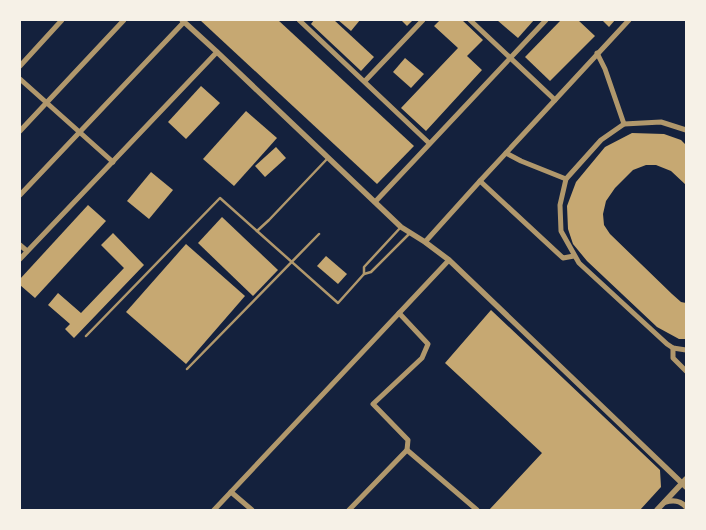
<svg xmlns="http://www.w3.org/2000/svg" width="706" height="530" font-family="Overpass,sans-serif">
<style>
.building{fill:#c6a872}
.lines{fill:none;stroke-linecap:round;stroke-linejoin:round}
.service{stroke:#b1986c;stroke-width:2.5}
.minor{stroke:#b1986c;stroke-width:5}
.tertiary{stroke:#b1986c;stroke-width:5.5}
</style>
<rect width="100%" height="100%" fill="#14213d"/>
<g class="building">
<polygon points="200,20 278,20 414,146 377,184"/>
<polygon points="314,20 334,20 374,57 361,71 311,24"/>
<polygon points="338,20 360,20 351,31"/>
<polygon points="401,20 413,20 407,26"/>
<polygon points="440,20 462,20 483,40 467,56 482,70 426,131 401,108 458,48 434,26"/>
<polygon points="497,20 534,20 518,38"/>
<polygon points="561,20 578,20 595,36 550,81 525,57"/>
<polygon points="602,20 615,20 609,27"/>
<polygon points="405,58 424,74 411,88 393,72"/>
<polygon points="201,86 220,103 186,139 168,122"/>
<polygon points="246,111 277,138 234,186 203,159"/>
<polygon points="632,133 664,134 681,140 686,145 686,185 671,171 656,165 646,165 633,170 615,188 606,201 603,214 604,225 610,234 672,294 681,302 686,303 686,339 679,339 657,327 587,261 573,244 568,229 567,206 576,182 605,147"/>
<polygon points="276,147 286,158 265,177 255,166"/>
<polygon points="151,172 173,190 149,219 127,201"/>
<polygon points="88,205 106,221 35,298 20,285 20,279"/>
<polygon points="222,217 278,270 253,296 198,243"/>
<polygon points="113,233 144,265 74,338 65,329 70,324 48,305 58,293 81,313 124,268 101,245"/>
<polygon points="186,244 245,296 186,364 126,312"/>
<polygon points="326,256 347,274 338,284 317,266"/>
<polygon points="491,310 660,470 661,487 640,510 489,510 542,453 445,363"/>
</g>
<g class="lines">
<g class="service">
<polyline points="327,159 269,220 257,231 338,303 364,274 371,272 409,234"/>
<polyline points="364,274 364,267 401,227"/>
<polyline points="86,336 220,198 257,231"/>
<polyline points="187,369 319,234"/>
</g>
<g class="minor">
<polyline points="299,20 429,143"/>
<polyline points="470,20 555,100"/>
<polyline points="597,53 605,69 624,124"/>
<polyline points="20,66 62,20"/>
<polyline points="20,79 113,162"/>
<polyline points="365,81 423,20"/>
<polyline points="686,130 661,122 624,124 601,140 566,179 560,205 561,231 579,263 667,344 673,348 686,350"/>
<polyline points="20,131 124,20"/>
<polyline points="506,153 521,161 566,179"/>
<polyline points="480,181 563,258 574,256"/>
<polyline points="20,195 184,22"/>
<polyline points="375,202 546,20"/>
<polyline points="425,242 480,181 629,20"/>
<polyline points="20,245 27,251"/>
<polyline points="20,259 217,52"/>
<polyline points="673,348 673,358 686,371"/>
<polyline points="407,450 477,510"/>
<polyline points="231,492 252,510"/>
<polyline points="214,510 449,260"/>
<polyline points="349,510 407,450 408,440 373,404 422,358 428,344 399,313"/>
</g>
<g class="tertiary">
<polyline points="182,20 217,52 401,227 425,242 449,260 686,487"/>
<path d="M665,502C673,500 680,500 686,507"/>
<polyline points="657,510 686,479"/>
</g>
</g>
<rect width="706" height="530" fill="none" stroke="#f6f1e7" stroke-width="42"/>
</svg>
